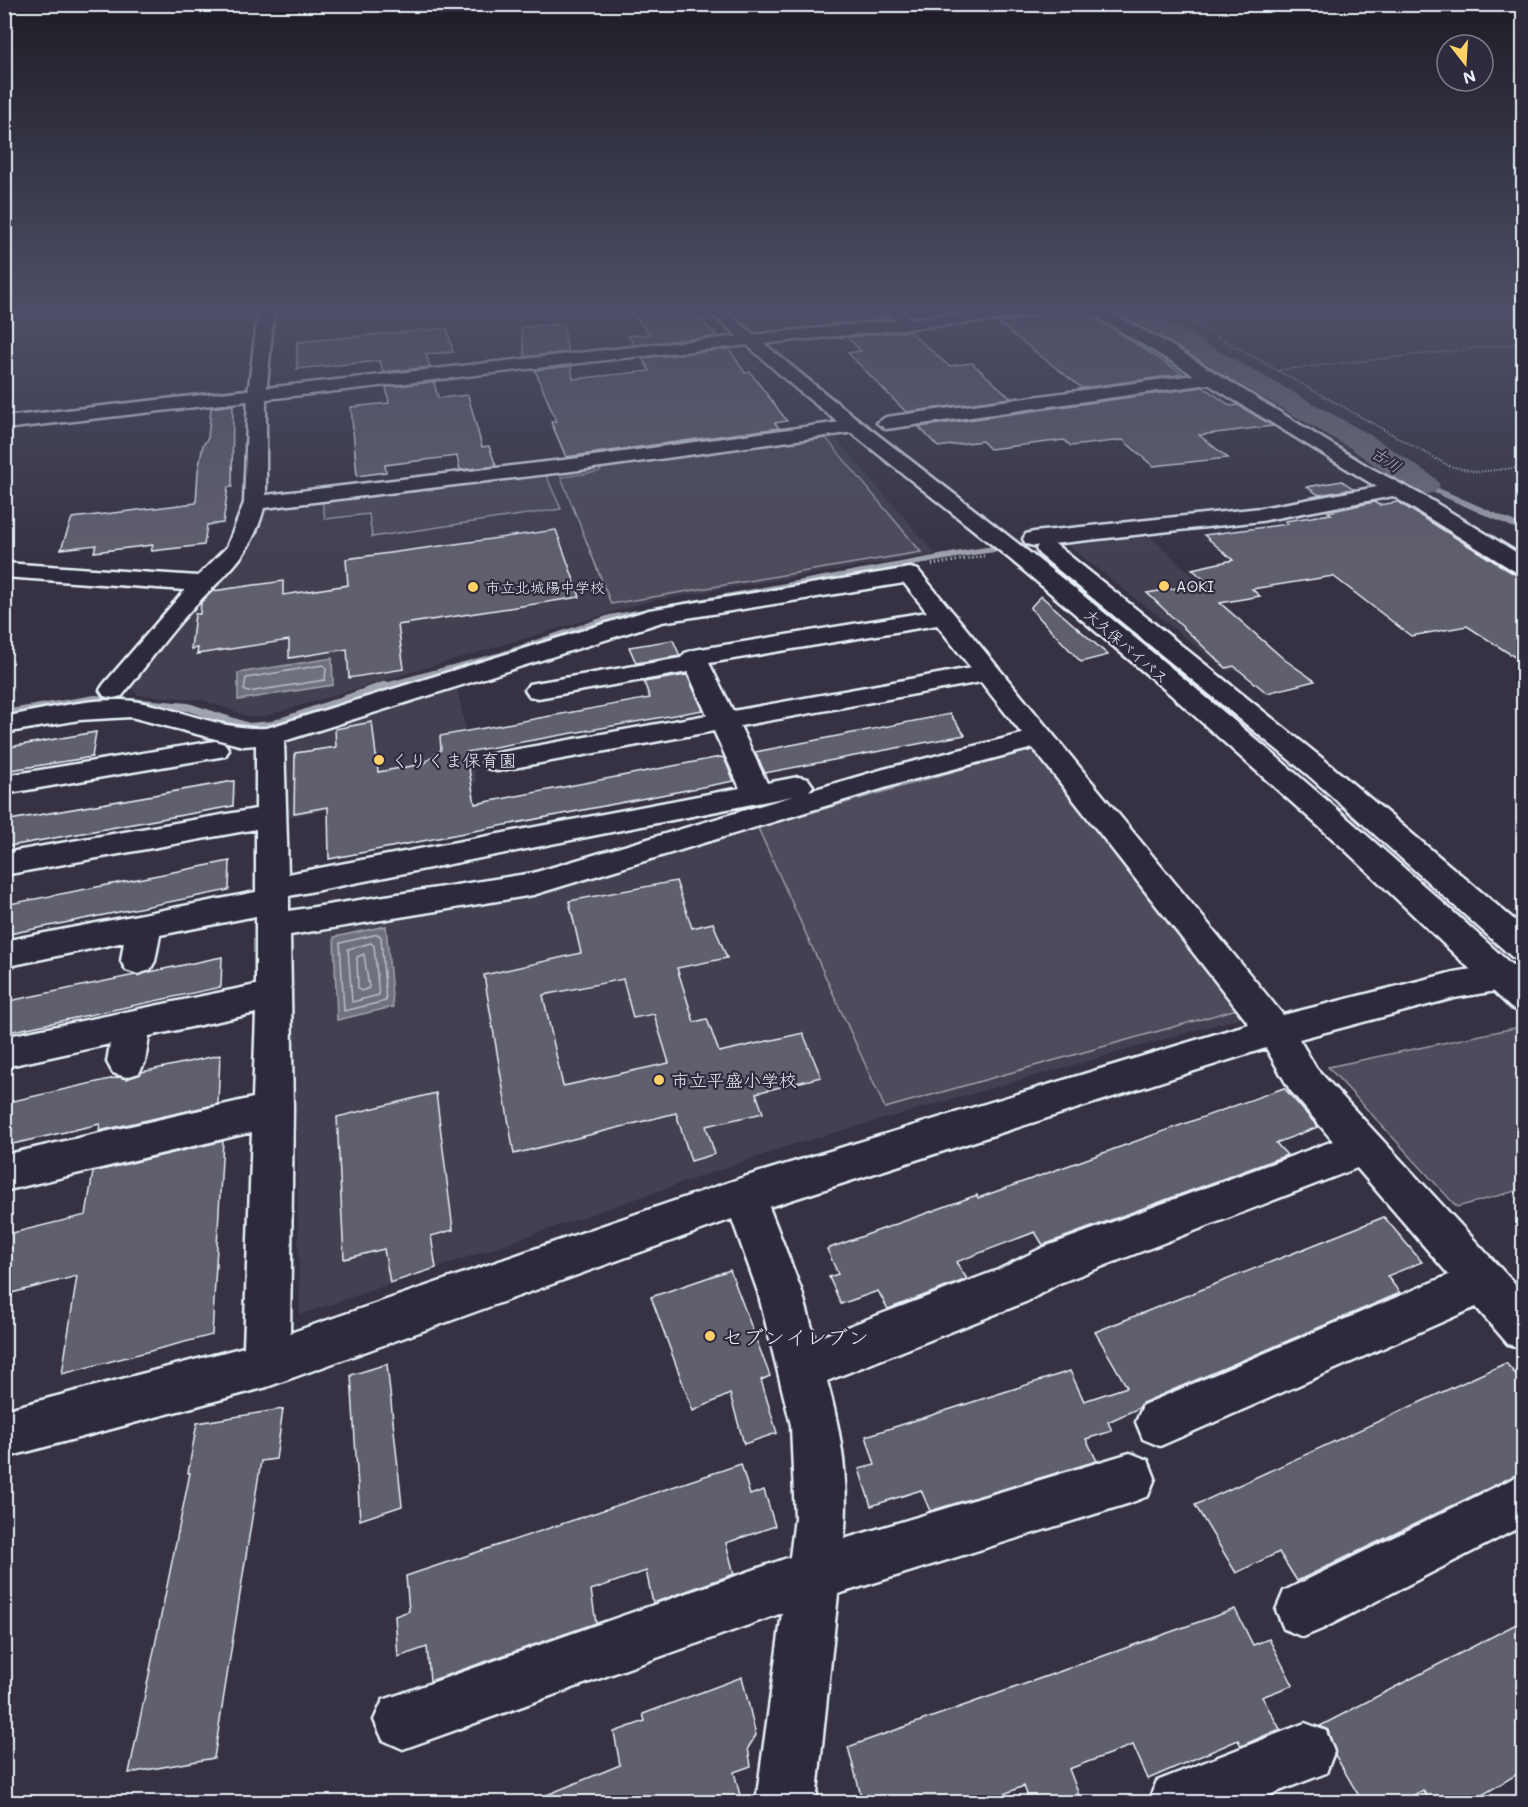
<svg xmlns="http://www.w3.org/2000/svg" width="1528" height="1807" font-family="Mali,'Klee One',sans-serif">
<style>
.built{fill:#433f51}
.green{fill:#4d4b5c;stroke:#9a9eaa;stroke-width:1.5}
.water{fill:#70717f;stroke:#a0a4af;stroke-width:1.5}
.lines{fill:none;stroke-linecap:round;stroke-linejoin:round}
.shore{stroke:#b8bec8;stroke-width:1.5}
.stream-far1{stroke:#a0a4af;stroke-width:6}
.stream{stroke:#a0a4af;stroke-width:8}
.river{fill:#70717f;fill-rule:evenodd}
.building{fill:#605e6e;stroke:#e8f1f8;stroke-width:1.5;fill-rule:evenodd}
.minor-casing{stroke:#e8f1f8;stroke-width:5}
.major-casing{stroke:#e8f1f8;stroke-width:5}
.highway-casing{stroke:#e8f1f8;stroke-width:5}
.path-far1{stroke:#e8f1f8;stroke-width:2;stroke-dasharray:1 2;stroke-linecap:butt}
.path{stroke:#e8f1f8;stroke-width:3;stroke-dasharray:1 3;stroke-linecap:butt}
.minor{fill:#2f2a3d;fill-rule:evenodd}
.major{fill:#2f2a3d;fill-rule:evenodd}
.highway{fill:#2f2a3d;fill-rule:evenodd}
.poi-dot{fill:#ffd166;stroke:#2f2a3d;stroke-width:2}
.labels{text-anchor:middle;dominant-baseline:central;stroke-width:4.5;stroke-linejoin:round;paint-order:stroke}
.far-poi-label{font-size:15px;fill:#e8f1f8;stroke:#2f2a3d;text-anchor:start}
.far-street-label{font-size:15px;fill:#e8f1f8;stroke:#2f2a3d}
.far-water-label{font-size:16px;font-style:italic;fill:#b2b7c2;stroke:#2f2a3d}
.poi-label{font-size:18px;fill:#e8f1f8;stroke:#2f2a3d;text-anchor:start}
.near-poi-label{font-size:21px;fill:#e8f1f8;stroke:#2f2a3d;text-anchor:start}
</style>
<rect width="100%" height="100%" fill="#363244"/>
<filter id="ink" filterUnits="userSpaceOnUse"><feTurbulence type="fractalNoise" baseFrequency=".0167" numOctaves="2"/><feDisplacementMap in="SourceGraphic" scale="12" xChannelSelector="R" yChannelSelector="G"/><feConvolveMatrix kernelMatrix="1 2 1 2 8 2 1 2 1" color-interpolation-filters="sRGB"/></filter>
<g filter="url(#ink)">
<g class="built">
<polygon points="725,348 743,353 763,370 735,373 715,349"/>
<polygon points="832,434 936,554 650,601 262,717 249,717 203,700 138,695 133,690 129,679 262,507"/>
<polygon points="1145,532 1285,659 1228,671 1062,541"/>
<polygon points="456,683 477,782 285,818 287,739"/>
<polygon points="1038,744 1254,1014 792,1145 300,1315 292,933 444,911 576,882 711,842 796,810"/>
</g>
<g class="green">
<polygon points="826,438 921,552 611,604 561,477 598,472 606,466"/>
<polygon points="545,473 561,509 372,537 369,514 325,519 322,500"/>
<polygon points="1035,748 1237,1009 885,1108 758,828"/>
<polygon points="1519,1027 1524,1031 1523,1189 1457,1207 1328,1067"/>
</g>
<g class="water">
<polygon points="332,658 333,685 238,700 238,673"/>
<polygon points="386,926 393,1007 337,1020 334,937"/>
</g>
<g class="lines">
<g class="shore">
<polygon points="323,665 326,668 325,680 248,692 244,690 246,678"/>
<polygon points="378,934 381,937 386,1001 344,1011 340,943"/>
<polygon points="371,943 374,946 379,995 352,1002 348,949"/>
<polygon points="364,954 369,988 361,991 358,989 357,957"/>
</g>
<g class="stream-far1">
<polyline points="1397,490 1424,485 1524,529"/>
<polyline points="382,687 498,656 610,618 973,552 1038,543"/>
</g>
<polyline class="stream" points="4,714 95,699 188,707 249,727 272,725 386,685"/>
<polygon class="river" points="1118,311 1147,311 1372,436 1435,478 1440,485 1435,492 1424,495 1413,492 1350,448 1122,316"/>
</g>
<g class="building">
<polygon points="629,311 691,311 718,336 634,345 628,336 650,334"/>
<polygon points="851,311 883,311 891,319 833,324 822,314"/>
<polygon points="1041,311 1085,311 1183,374 1082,388 997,322 1031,318"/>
<polygon points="563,324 568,352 525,357 521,327"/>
<polygon points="447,328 453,352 426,354 430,367 383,372 380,361 297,369 297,342"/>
<polygon points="909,331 949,366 972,363 1011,398 906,412 848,353 861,351 847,337"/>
<polygon points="729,349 745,373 750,372 787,421 775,423 779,428 566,457 551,422 556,421 535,370 571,366 573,379 650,371 642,358"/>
<polygon points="434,382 438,398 468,395 482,447 489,446 496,466 460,470 457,456 385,465 386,472 357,476 351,407 389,403 386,387"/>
<polygon points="1203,387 1231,406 1238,405 1273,426 1199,435 1228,458 1153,466 1123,440 1071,446 1064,440 990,449 982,441 938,447 919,427"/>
<polygon points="233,405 232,487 228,487 223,523 207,525 204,545 151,551 153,545 94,552 96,545 61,549 72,518 196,503 198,471 203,445 208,438 211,408"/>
<polygon points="1342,481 1354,489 1319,495 1307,487"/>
<polygon points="1374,502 1379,505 1398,502 1524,580 1524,663 1467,626 1411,636 1333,576 1252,589 1260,596 1220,603 1285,660 1315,681 1267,693 1234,666 1226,668 1147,593 1208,583 1192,569 1233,560 1204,535 1288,524 1285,521 1331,514 1328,512"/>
<polygon points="556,530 580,597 398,625 404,669 349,678 347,649 289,658 289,640 197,654 198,648 191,649 195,614 200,614 201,602 213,591 283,581 283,595 348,585 346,559"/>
<polygon points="1041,596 1108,655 1081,662 1030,608"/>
<polygon points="673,640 680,656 636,663 629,647"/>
<polygon points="687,675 703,710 466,752 475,804 720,757 724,758 734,781 329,859 328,807 294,813 295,753 336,747 335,729 372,722 378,772 423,764 441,750 440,736 650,698 644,682"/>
<polygon points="950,714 965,735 765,773 755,752"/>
<polygon points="96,732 92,757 4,771 4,748"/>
<polygon points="234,781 233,806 4,847 4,821"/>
<polygon points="230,861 229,890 4,935 4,905"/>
<path d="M676,881L692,928L713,923L727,958L677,968L694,1022L707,1019L719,1052L803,1033L821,1077L756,1093L763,1113L706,1126L715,1154L691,1161L676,1113L514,1154L484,975L581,953L569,901ZM623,979L633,1018L654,1014L669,1063L563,1086L543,995Z"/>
<polygon points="222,957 221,987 4,1033 4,1002"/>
<polygon points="220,1055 218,1104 99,1131 100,1124 4,1146 4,1103 119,1077 127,1079 142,1072"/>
<polygon points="1284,1088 1318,1127 1276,1143 1287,1155 1043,1245 1035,1232 956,1262 967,1279 888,1309 878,1291 841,1304 829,1277 838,1274 827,1249 977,1195 978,1198"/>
<polygon points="436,1093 453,1230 431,1236 436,1268 390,1283 384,1249 344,1259 337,1117"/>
<polygon points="223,1141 212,1335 62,1374 77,1276 4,1295 4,1235 86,1215 93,1172"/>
<polygon points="1384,1217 1422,1262 1387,1276 1400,1293 1142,1403 1139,1408 1108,1422 1112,1431 1086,1439 1097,1461 930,1511 921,1490 871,1506 859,1469 875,1465 866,1436 1070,1371 1084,1401 1127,1387 1095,1332"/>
<polygon points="730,1270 770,1376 761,1380 777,1433 744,1444 730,1394 693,1411 651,1297"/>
<polygon points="1506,1363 1524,1384 1524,1471 1297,1581 1279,1552 1236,1573 1195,1505"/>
<polygon points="387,1364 402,1506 360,1520 351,1375"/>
<polygon points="283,1409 276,1459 261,1461 214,1758 129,1773 190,1473 188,1473 197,1423"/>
<polygon points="741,1464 750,1495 764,1490 775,1526 726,1543 734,1574 653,1603 646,1571 591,1590 596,1623 430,1681 427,1647 398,1657 395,1616 409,1611 406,1576"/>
<polygon points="1235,1609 1253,1645 1269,1639 1293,1685 1262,1697 1280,1729 1241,1746 1238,1740 1148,1779 1133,1745 1069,1769 1082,1803 1030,1803 1024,1786 981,1803 863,1803 848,1747"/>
<polygon points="1524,1620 1524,1770 1469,1803 1431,1803 1423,1790 1400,1803 1363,1803 1335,1755 1328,1730 1320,1726"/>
<polygon points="742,1677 756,1735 748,1748 751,1766 734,1772 742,1803 527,1803 620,1765 614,1732 645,1721 643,1714"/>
</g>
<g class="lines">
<defs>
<g id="minor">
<path d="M258,311H274L266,395V495L572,459L855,420L864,426L855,432L572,471L264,508C249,564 218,578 183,619C162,643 143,670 122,696L113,698L104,696L100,690L104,684L185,590L4,577V563L198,576L227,547L244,503L248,395Z"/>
<polygon points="885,311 903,311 917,323 915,326 903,326"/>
<polygon points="1087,311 1106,311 1167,343 1367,466 1429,499 1524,557 1524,574 1516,572 1393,496 1261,521 1034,546 1026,544 1023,539 1026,534 1034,532 1261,508 1377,487 1208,384 886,429 877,423 886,417 1194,375"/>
<path d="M910,568L918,570L1283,1015L1454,972L1502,964L1524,966V992L1502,990L1454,998L1299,1039L1316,1068L1524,1294V1350L1508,1344L1476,1307L1160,1446L1143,1439L1136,1422L1143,1405L1449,1275L1357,1168L1057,1284L1028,1301L827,1381C841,1431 850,1487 844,1539L1130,1453L1148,1460L1155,1478L1148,1496L1130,1503L838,1594L816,1802H756L782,1613L403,1749L383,1740L374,1720L383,1700L790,1557L795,1518L791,1425L758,1292L732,1219L267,1387L4,1458V1410L244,1347L252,1132L4,1191V1155L253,1098L256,1013L149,1036L145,1062L139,1073L126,1077L113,1073L107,1062L110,1044L4,1067V1037L256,985V916L160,935L155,961L150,970L138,974L126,970L121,961L124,942L4,967V941L256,892V829L4,875V853L256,809V745L243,746L131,717L79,720L4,733V717C41,710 97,696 133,701C178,708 221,731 267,728L649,610ZM904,583L927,612L694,650L685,653L681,658L529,684L525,690L529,696L538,698L688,672L707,715L497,753L487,756L483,762L487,768L497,771L714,731L740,788L288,874L284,741L662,622ZM937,625L971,668L733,711L709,663ZM981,682L1022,734L884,769L809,791L813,786L808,779L798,777L767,783L740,726ZM1033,748L1249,1024L744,1177L290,1333L293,1110L290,935L533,895L904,782ZM793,796L533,873L289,911V896ZM1266,1048L1290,1090L1333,1141L1042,1248L998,1270L815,1339L802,1292L769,1207Z"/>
<polygon points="215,741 225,744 229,750 225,756 4,794 4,776"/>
<polygon points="1524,1473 1524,1525 1322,1629 1303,1637 1284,1629 1276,1610 1284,1591"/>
<polygon points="1305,1723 1326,1731 1334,1752 1326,1773 1251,1802 1148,1802 1157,1781"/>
</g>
<polygon id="major" points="987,311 1039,311 1031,316 623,358 4,429 4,417 623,348"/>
<g id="highway">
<path d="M709,311H726C836,407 955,492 1069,584C1225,710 1376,841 1524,976V1012L1511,1008L1343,848L1170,694L1010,559L794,387Z"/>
<polygon points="1047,542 1055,544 1328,763 1524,928 1524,960 1512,957 1308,775 1039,554 1036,549 1039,544"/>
</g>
</defs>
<use href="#minor" class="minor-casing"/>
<use href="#major" class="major-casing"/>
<use href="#highway" class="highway-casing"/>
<g class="path-far1">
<polyline points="1171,311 1449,466 1477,472 1524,467"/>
<polyline points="1280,370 1524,343"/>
</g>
<polyline class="path" points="932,565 984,556"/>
<use href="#minor" class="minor"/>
<use href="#major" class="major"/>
<use href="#highway" class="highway"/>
</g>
</g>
<linearGradient id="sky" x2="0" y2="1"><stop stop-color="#1e1c25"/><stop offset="0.55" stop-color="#4c4f67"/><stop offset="1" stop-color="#4c4f67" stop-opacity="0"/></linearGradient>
<rect width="1528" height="564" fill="url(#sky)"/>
<g class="poi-dot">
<circle cx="1164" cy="586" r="6"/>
<circle cx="473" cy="587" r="6"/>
<circle cx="379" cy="760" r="6"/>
<circle cx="659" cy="1080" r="6"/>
<circle cx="710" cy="1336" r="6"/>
</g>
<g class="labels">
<g class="far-poi-label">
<text x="1176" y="586">AOKI</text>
<text x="485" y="587">市立北城陽中学校</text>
</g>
<g class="far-street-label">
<text transform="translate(1127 646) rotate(41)">大久保バイパス</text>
</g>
<g class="far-water-label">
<text transform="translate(1387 459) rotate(34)">古川</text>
</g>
<g class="poi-label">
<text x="391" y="760">くりくま保育園</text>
<text x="671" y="1080">市立平盛小学校</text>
</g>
<g class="near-poi-label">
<text x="722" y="1336">セブンイレブン</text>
</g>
</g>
<rect width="1528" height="1807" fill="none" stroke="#2f2a3d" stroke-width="24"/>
<rect x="12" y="12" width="1504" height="1783" fill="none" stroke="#e8f1f8" stroke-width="2" filter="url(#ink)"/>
<g transform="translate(1465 63) rotate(163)"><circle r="28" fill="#2f2a3d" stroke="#797a88" stroke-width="1.5"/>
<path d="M0-4.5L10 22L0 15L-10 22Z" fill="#ffd166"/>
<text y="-9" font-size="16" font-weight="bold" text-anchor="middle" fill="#e8f1f8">N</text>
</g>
</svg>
